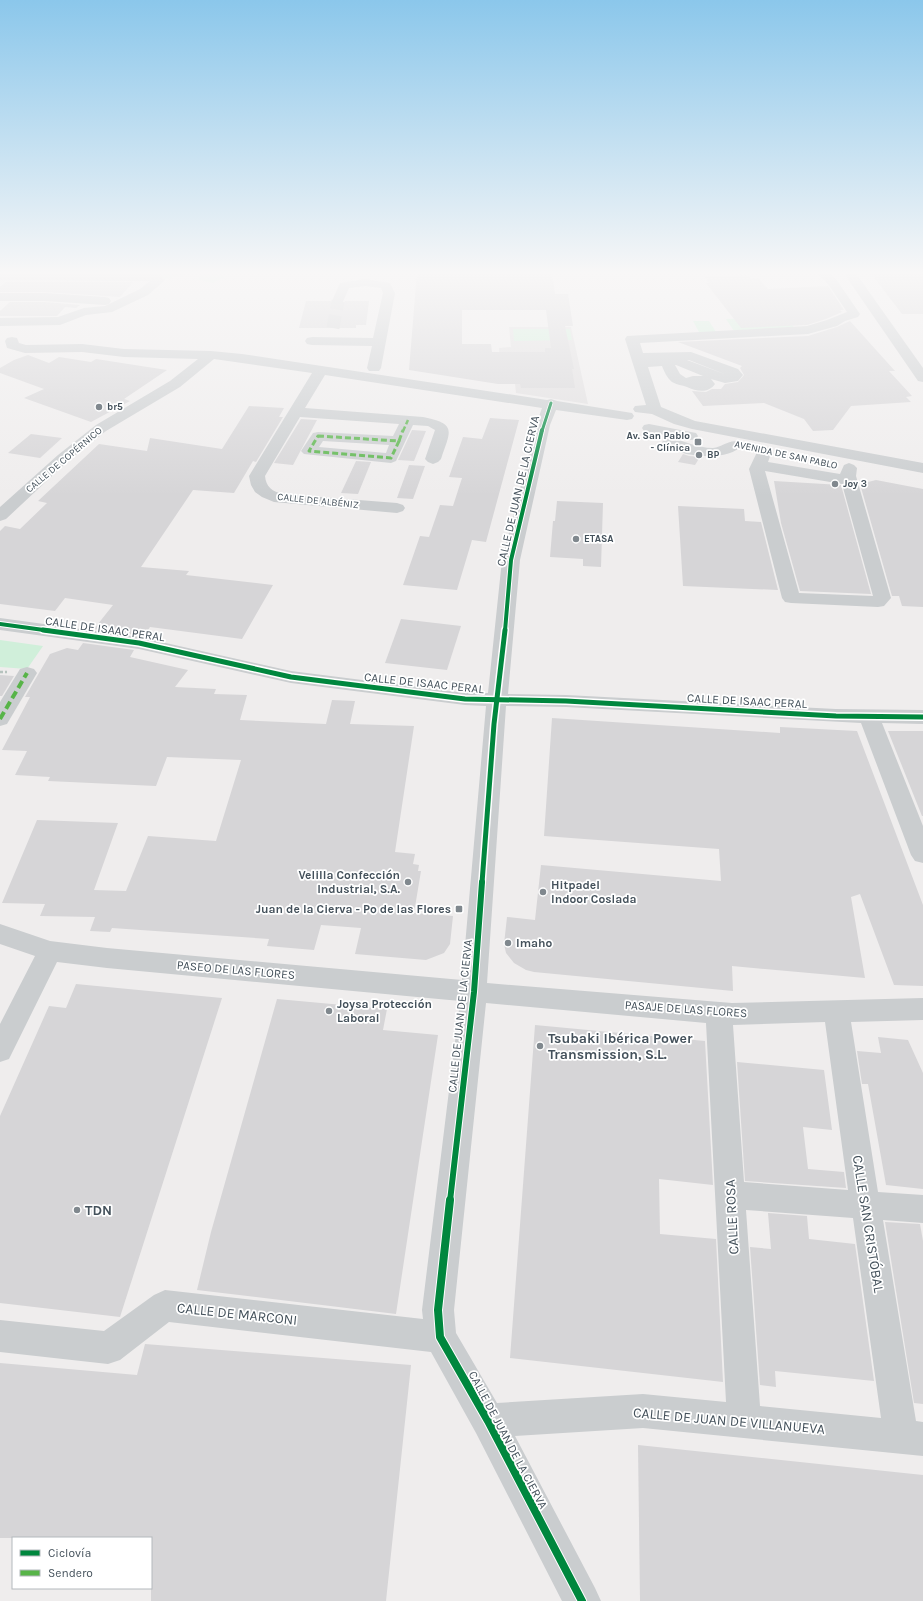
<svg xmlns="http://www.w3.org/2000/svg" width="923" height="1601" font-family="Karla,sans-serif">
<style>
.education{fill:#e0dedf}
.green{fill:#d0efda}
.building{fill:#d6d5d7;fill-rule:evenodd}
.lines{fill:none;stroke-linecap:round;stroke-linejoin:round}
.minor-tunnel{stroke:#cdced0;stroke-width:13;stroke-dasharray:13 6;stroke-linecap:butt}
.path{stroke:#b6c3be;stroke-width:2.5;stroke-dasharray:3 2;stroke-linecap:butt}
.minor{fill:#cacdcf;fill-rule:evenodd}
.quiet-far2{stroke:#57b448;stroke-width:2.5;stroke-dasharray:5 2.5;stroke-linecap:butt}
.quiet-far1{stroke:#57b448;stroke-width:3;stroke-dasharray:6 3;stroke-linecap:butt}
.quiet{stroke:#57b448;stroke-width:4;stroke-dasharray:8 4;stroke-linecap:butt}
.cycleway-far4-casing{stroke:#fff;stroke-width:4.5}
.cycleway-far3-casing{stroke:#fff;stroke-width:6}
.cycleway-far2-casing{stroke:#fff;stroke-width:8}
.cycleway-far1-casing{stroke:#fff;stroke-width:8}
.cycleway-casing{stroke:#fff;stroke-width:10}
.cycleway-far4{stroke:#00873e;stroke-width:3}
.cycleway-far3{stroke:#00873e;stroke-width:4}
.cycleway-far2{stroke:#00873e;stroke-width:5}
.cycleway-far1{stroke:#00873e;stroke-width:6}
.cycleway{stroke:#00873e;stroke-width:8}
.poi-dot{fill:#80888e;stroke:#fff;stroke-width:1.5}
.labels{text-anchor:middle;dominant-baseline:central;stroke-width:3.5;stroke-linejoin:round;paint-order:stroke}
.far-poi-label{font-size:10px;font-weight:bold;fill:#44515b;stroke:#fff;text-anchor:start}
.far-street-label{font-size:10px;fill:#44515b;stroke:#fff}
.street-label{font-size:12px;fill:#44515b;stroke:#fff}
.poi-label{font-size:12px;font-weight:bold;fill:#44515b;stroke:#fff;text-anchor:start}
.near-poi-label{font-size:14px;font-weight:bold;fill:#44515b;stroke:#fff;text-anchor:start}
.near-street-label{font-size:14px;fill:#44515b;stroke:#fff}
</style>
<rect width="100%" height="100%" fill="#efeded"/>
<polygon class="education" points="509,327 571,327 588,404 516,393 514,374 501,373 499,348 511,347"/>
<g class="green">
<polygon points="145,272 198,272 165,279 154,273"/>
<polygon points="203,272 226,276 213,283 197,279 202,276 198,275"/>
<polygon points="783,317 794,327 734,331 726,319"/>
<polygon points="693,321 709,321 716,332 699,332"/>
<polygon points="513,329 570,329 572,340 514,341"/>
<polygon points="0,640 43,646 27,669 0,667"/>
</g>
<g class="building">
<path d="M417,272H552L555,294H568L573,326H565L574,369H572L575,388H521L520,384H498L409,370ZM462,310H546L551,348H545V352H492L491,344H462Z"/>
<polygon points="870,272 923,272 923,314 902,314"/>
<polygon points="748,275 751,278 758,278 768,289 828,286 844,310 840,310 842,312 826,319 807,325 741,328 706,283 709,283 705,277"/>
<polygon points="6,282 133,282 120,297 45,292 0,292 0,287"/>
<polygon points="306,301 331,301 334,306 342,306 345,301 369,301 366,325 356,325 356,328 299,328"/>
<polygon points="10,302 45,302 80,305 76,308 65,307 57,316 0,316 0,311"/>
<polygon points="850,321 895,371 889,371 912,396 906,397 911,402 851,406 833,430 813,431 804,419 764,403 703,406 692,391 706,392 712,389 721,389 725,384 738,382 744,375 740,368 742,366 678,342 808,336 837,327"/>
<polygon points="28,355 49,363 59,357 91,362 96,359 167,370 124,399 130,401 91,422 24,398 44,389 0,373 0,368 14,360"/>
<polygon points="249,406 284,408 279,417 283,417 256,462 253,461 234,493 193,490 141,567 189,571 186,575 273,585 242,639 150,627 144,636 94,629 113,605 65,598 55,611 0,604 0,531 5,526 20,529 47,503 38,501 99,444 147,451 150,438 222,449"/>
<polygon points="490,418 519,420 486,542 472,540 457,590 403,585 420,536 429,537 440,505 453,506 462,478 449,477 463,437 482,439"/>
<polygon points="301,419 317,420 293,465 274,463"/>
<polygon points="412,430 426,431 414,461 398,460"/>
<polygon points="31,434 62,438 40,458 8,453"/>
<polygon points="683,454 689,456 700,457 695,465 678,462"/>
<polygon points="356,461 371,462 358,494 341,493"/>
<polygon points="409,465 425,466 413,499 397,498"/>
<polygon points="876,480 923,489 923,607 902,606 899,596 892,596 860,484"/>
<polygon points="774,481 841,485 871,594 800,591 781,523"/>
<polygon points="557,501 603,503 601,567 583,566 583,559 550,557 553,521 555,521"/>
<polygon points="678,506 744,509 745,521 761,522 778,590 683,586"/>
<polygon points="401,619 461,626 447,670 385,663"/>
<polygon points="83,643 134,650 130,657 188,670 175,687 216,689 214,694 247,695 240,720 326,724 332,700 355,701 350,724 414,726 395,852 415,854 413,864 419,865 418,871 421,871 414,913 453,916 450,944 444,953 426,960 355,954 361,928 321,925 314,950 267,946 269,939 112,928 110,932 90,931 95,917 40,916 45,904 2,903 37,820 118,823 94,890 126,891 148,836 216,841 241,760 167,757 156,786 48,781 50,777 15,775 27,751 2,750 30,697 25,697 50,654 67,648 78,650"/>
<polygon points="0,675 14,676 2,696 0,696"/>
<polygon points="552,718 780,733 780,727 857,731 923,905 923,986 894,985 860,894 851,897 865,978 732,966 733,991 534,972 526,970 514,963 506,953 504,944 507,917 535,920 541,865 721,881 719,849 544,836"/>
<polygon points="888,731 923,731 923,816 922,816"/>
<polygon points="76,984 222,998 120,1317 0,1303 0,1116 49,1006 66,1008"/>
<polygon points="277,999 387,1009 383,1030 438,1035 396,1314 197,1290 211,1232"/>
<polygon points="535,1025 705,1041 713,1185 659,1179 660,1234 716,1239 723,1382 510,1358"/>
<polygon points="878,1037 908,1040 923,1073 923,1189 886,1185 868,1084 862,1084 857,1051 881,1053"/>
<polygon points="737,1062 824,1070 832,1130 803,1127 808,1169 844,1172 846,1188 745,1181"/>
<polygon points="768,1213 807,1216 809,1239 855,1244 874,1381 775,1371 776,1387 760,1385 750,1247 771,1249"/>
<polygon points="885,1222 920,1224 923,1241 923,1404 914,1403"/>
<polygon points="145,1344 411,1365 386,1601 151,1601 151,1538 0,1538 0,1363 137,1375"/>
<polygon points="638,1445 923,1475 923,1601 640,1601"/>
</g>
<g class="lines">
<polyline class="minor-tunnel" points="333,328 338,301"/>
<polyline class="path" points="0,672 7,672"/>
<g class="minor">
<polygon points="0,272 143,273 160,275 165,280 148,295 112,312 86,315 60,325 0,326 0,318 58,317 84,308 105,306 140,289 150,281 0,280"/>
<path d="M816,272H829L836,279L860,314L858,317L845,321L837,326L808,334L640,343L643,353L691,352L738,369L743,375L738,381L725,383L711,379L715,384C708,394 696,391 687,387C682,385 677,385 672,382C667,378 664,371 662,366L648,367L661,407L695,421L923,463V473L692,429L674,424L652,414L635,412L633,409L635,406L646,405L625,339L627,336L807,326L827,320L847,312L828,284ZM687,360H689L727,375ZM675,365H676L703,376H693L686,378L680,374Z"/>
<polygon points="843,272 855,272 923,368 923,382 918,381"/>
<polygon points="365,279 390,283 395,293 381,368 379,371 369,371 367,368 372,346 312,345 307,344 305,341 307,338 312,337 373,338 383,293 381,288 365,286 349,288 342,304 334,304 332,301 340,283"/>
<polygon points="0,293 45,293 105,297 109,298 111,301 109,304 105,305 45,301 0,301"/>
<path d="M12,337L17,338L19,343L26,345L82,344L124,349L211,351L242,354L547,400L551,399L557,401L632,413L634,416L632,419L627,420L556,410L550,425L520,560L508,694L566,695L836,709L923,710V724L882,723L923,826V863L915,861L911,855L861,723L566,707L506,706L487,983L732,1003L923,998V1020L851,1022L878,1192L923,1195V1223L883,1220L916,1421L923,1422V1456L643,1428L515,1436L595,1588L601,1601H562L476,1433L431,1352L169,1322L120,1360L108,1364L0,1352V1320L104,1331L154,1295L165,1290L423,1319L422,1310L460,1001L107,968L57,962L9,1059L0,1062V1024L35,956L0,944V924L50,941L107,948L462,980L486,706L465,705L291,683L139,649L0,630V618L139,637L291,671L465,693H488L502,560L536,425L542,408L325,375L305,408L423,417C458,424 450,431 441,459L438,462L433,464L428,462L425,459L435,430L428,426L413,425L396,461L391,463L304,454L301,451L313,433L318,432L393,436L399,424L300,417L265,476C266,487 272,491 282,494L397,503L403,505L405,508L403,511L397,513L274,502L262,497L255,492L251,485L249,476L312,373L214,359L180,387L106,431L68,461L6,519L0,521V507L58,455L96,425L170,381L198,359L124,357L82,352L25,353L7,348L5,341L7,338ZM323,441L389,445L386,453L319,447ZM486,1003L706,1023L726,1402L643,1394L497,1403L456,1333L454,1310ZM825,1022L848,1190L744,1182L733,1025ZM746,1210L853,1218L881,1418L760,1406Z"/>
<polygon points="649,424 696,433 698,436 696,439 691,440 644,431 642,428 644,425"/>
<path d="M670,437C684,441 697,448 713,448C723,447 729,439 739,442L742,445C729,463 673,457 662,442L665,439Z"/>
<path d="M764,446L769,448L772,451L768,462L840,474L844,465L849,463L854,465L857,468L856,476L891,598L884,606L878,607L791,603L785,602L782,598L749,469L759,448ZM765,471L842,484L873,596L799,593Z"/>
<polygon points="27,667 34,669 37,673 7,724 0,726 0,702 20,669"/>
</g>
<polyline class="quiet-far2" points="403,431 408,420"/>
<g class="quiet-far1">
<polygon points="318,436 399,441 391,458 309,451"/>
<polyline points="399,441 403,430"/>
</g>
<polyline class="quiet" points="0,719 27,673"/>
<defs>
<polyline id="cycleway-far4" points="542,431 551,403"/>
<g id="cycleway-far3">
<polyline points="0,624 51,631"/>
<polyline points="505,631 511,560 542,430"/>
</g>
<g id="cycleway-far2">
<polyline points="43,630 139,643 291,677 465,699 566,701 836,716 923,717"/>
<polyline points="482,883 494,724 505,630"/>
</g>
<polyline id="cycleway-far1" points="450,1201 474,992 482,882"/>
<polyline id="cycleway" points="450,1200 438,1310 440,1337 488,1421 582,1601"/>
</defs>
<use href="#cycleway-far4" class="cycleway-far4-casing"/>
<use href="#cycleway-far3" class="cycleway-far3-casing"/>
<use href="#cycleway-far2" class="cycleway-far2-casing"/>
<use href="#cycleway-far1" class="cycleway-far1-casing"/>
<use href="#cycleway" class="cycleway-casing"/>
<use href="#cycleway-far4" class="cycleway-far4"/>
<use href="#cycleway-far3" class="cycleway-far3"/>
<use href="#cycleway-far2" class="cycleway-far2"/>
<use href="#cycleway-far1" class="cycleway-far1"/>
<use href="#cycleway" class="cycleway"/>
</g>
<linearGradient id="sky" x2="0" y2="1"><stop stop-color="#8bc7eb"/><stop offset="0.55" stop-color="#f8f7f7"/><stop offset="1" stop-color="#f8f7f7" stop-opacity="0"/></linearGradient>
<rect width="923" height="496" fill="url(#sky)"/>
<g class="poi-dot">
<circle cx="99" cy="407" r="4"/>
<rect x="694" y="438" width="8" height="8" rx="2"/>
<circle cx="699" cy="455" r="4"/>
<circle cx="835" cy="484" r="4"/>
<circle cx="576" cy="539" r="4"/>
<circle cx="408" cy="882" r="4"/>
<circle cx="543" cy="892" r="4"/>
<rect x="455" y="905" width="8" height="8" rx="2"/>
<circle cx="508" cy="943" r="4"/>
<circle cx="329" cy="1011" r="4"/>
<circle cx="540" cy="1046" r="4"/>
<circle cx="77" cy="1210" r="4"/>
</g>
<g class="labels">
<g class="far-poi-label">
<text x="107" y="407">br5</text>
<text x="690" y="436" text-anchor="end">Av. San Pablo<tspan x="690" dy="12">- Clínica</tspan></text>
<text x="707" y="455">BP</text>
<text x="843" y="484">Joy 3</text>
<text x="584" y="539">ETASA</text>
</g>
<g class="far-street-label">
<text transform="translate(786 455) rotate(12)">AVENIDA DE SAN PABLO</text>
<text transform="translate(64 460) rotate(-40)">CALLE DE COPÉRNICO</text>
<text transform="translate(318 501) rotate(6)">CALLE DE ALBÉNIZ</text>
</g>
<g class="street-label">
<text transform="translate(518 491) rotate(-77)">CALLE DE JUAN DE LA CIERVA</text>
<text transform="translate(105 629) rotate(8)">CALLE DE ISAAC PERAL</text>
<text transform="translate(424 683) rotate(6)">CALLE DE ISAAC PERAL</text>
<text transform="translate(747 701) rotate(3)">CALLE DE ISAAC PERAL</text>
<text transform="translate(236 970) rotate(5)">PASEO DE LAS FLORES</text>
<text transform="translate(686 1009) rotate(4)">PASAJE DE LAS FLORES</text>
<text transform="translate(460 1016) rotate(-84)">CALLE DE JUAN DE LA CIERVA</text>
<text transform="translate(508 1440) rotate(62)">CALLE DE JUAN DE LA CIERVA</text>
</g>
<g class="poi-label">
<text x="400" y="875" text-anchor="end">Velilla Confección<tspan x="400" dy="14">Industrial, S.A.</tspan></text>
<text x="551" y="885">Hitpadel<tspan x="551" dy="14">Indoor Coslada</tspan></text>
<text x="451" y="909" text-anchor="end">Juan de la Cierva - Pº de las Flores</text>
<text x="516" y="943">Imaho</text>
<text x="337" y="1004">Joysa Protección<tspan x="337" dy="14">Laboral</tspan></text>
</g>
<g class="near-poi-label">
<text x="548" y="1038">Tsubaki Ibérica Power<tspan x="548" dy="16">Transmission, S.L.</tspan></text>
<text x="85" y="1210">TDN</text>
</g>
<g class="near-street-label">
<text transform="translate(732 1217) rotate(-93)">CALLE ROSA</text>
<text transform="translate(868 1224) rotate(81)">CALLE SAN CRISTÓBAL</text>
<text transform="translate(237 1314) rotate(6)">CALLE DE MARCONI</text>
<text transform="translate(729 1421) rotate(5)">CALLE DE JUAN DE VILLANUEVA</text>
</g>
</g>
<rect x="12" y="1537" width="140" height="52" fill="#ffffff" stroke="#b4b9bd"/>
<rect x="20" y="1550" width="20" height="6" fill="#00873e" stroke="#b4b9bd"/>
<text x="48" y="1557" font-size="12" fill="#44515b">Ciclovía</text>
<rect x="20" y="1570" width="20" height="6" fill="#57b448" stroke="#b4b9bd"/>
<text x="48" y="1577" font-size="12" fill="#44515b">Sendero</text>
</svg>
